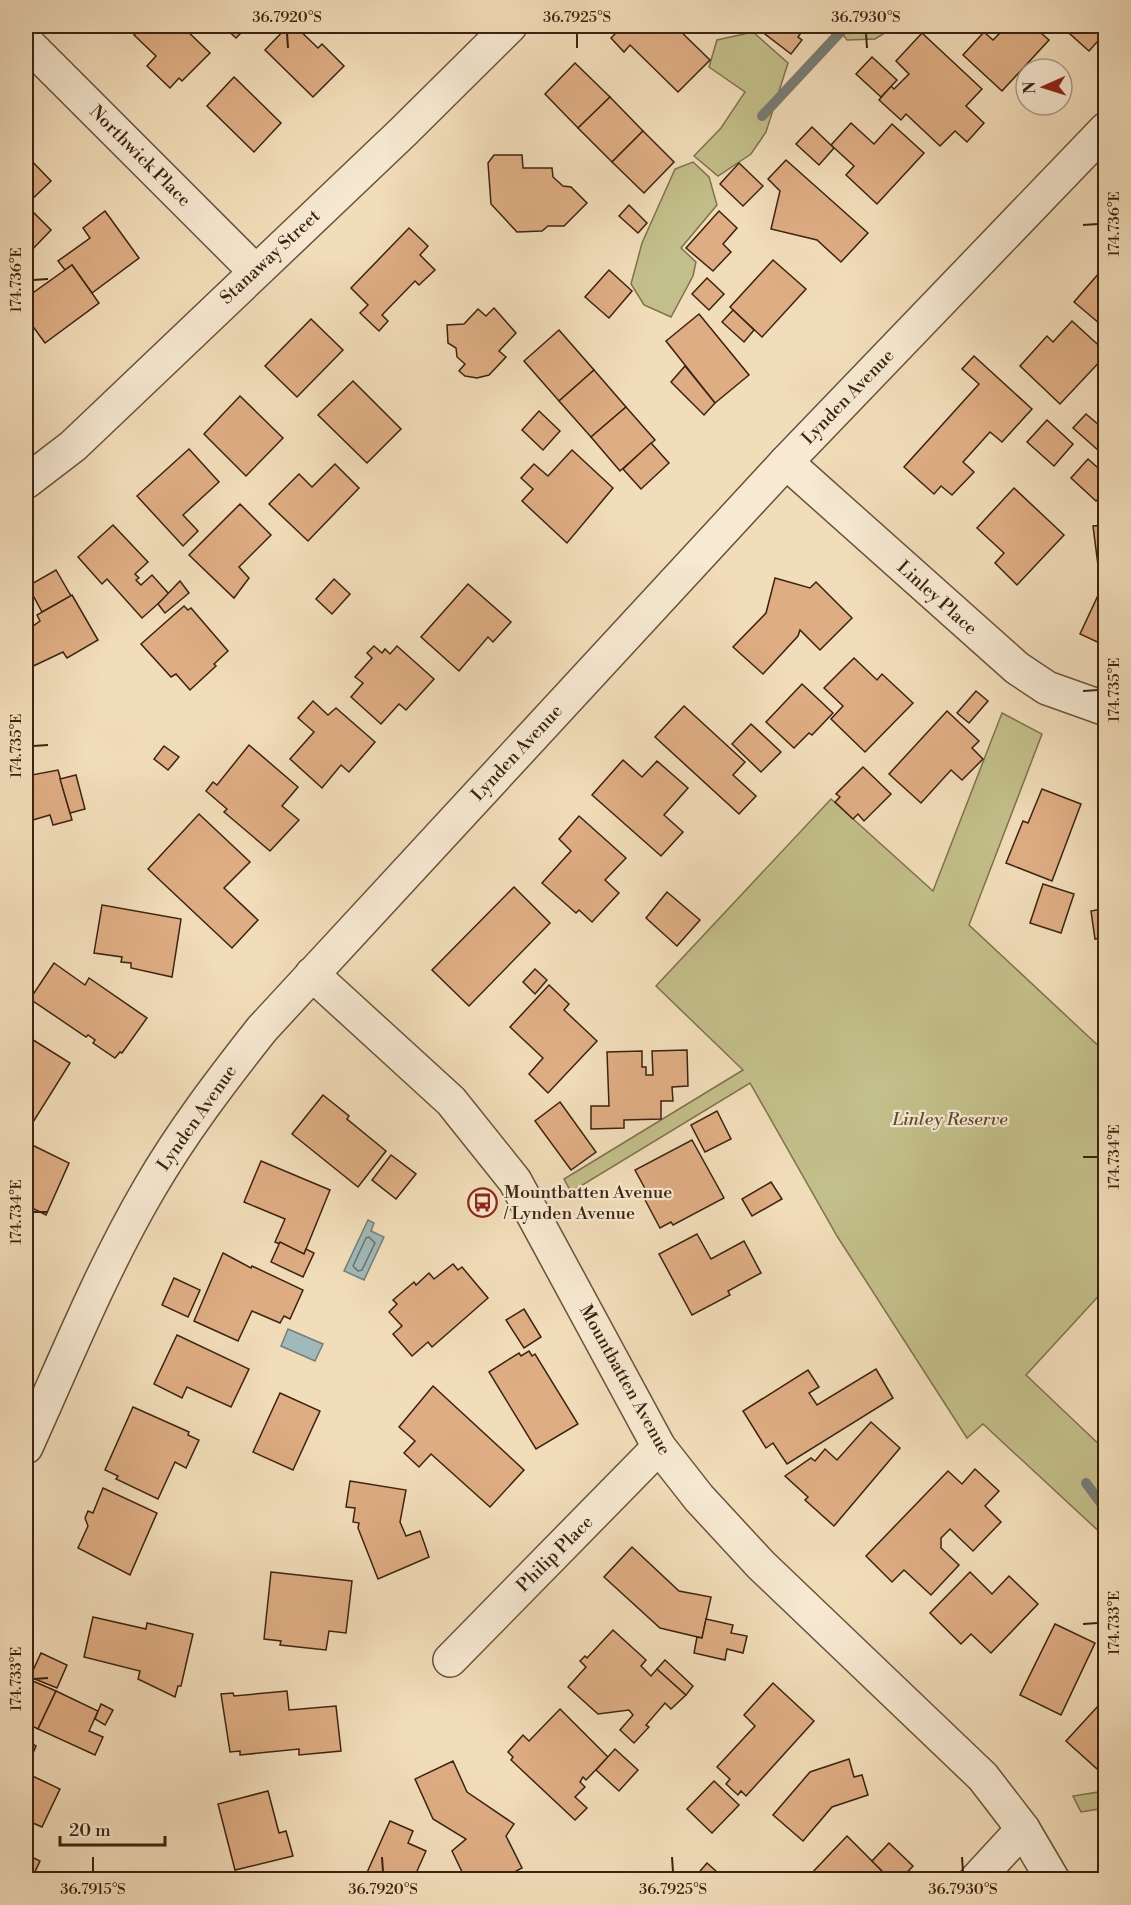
<svg xmlns="http://www.w3.org/2000/svg" width="1131" height="1905" font-family="'Libre Bodoni',serif">
<style>
.green{fill:#c3bf8a;stroke:#80714d;stroke-width:1.5}
.water{fill:#a0b9ba;stroke:#787d76;stroke-width:1.5}
.lines{fill:none;stroke-linecap:round;stroke-linejoin:round}
.shore{stroke:#6e6e65;stroke-width:1.5}
.stream{stroke:#787d76;stroke-width:10}
.building{fill:#dfad84;stroke:#3c2310;stroke-width:1.5}
.minor-casing{stroke:#6a523a;stroke-width:36}
.minor{stroke:#f7e9d2;stroke-width:33}
.ticks{fill:none;stroke:#3c2310;stroke-width:2}
.labels{text-anchor:middle;dominant-baseline:central;stroke-width:4.5;stroke-linejoin:round;paint-order:stroke}
.street-label{font-size:18px;fill:#3c2310;stroke:#f7e9d2}
.park-label{font-size:18px;font-style:italic;fill:#5e4a2e;stroke:#f7e9d2}
.poi-label{font-size:18px;fill:#3c2310;stroke:#f7e9d2;text-anchor:start}
.neatline{fill:none;stroke:#3c2310;stroke-width:2}
.ticks-label{font-size:15px;text-anchor:middle;fill:#3c2310}
</style>
<rect width="100%" height="100%" fill="#f2ddba"/>
<filter id="stains"><feTurbulence type="fractalNoise" baseFrequency=".00333" numOctaves="4"/><feColorMatrix values="0 0 0 0 .2 0 0 0 0 .09 0 0 0 0 .02 0 0 0 .5 -.17"/></filter>
<radialGradient id="worn" r=".72"><stop offset=".6" stop-color="#630" stop-opacity="0"/><stop offset="1" stop-color="#630" stop-opacity=".3"/></radialGradient>
<g class="green">
<polygon points="836,26 896,26 875,39 847,40"/>
<polygon points="753,32 788,63 766,132 751,154 718,176 694,156 721,128 745,92 709,67 717,40"/>
<polygon points="693,162 709,177 717,205 681,248 696,262 693,276 671,317 644,305 631,284 642,243 675,169"/>
<polygon points="1002,713 1042,734 969,925 1105,1052 1105,1289 1026,1375 1105,1450 1105,1537 983,1424 967,1438 837,1236 750,1083 571,1192 564,1179 743,1070 656,986 831,799 933,891"/>
<polygon points="1105,1791 1105,1808 1081,1812 1073,1796"/>
</g>
<g class="water">
<polygon points="368,1220 374,1223 371,1231 384,1237 364,1280 344,1271"/>
<polygon points="288,1329 323,1344 315,1361 281,1346"/>
</g>
<g class="lines">
<polygon class="shore" points="369,1237 375,1243 362,1270 358,1271 353,1266 366,1238"/>
<g class="stream">
<polyline points="762,116 846,26"/>
<polyline points="1086,1483 1106,1510"/>
</g>
</g>
<g class="building">
<polygon points="143,26 182,26 210,53 182,81 179,78 170,88 147,66 156,56 134,35"/>
<polygon points="223,26 248,26 236,38"/>
<polygon points="288,26 295,26 318,48 322,44 344,66 313,97 265,50"/>
<polygon points="632,26 675,26 710,60 678,92 630,45 624,52 611,38 621,28 625,32"/>
<polygon points="771,26 797,26 803,30 798,37 802,40 791,54 765,34"/>
<polygon points="1007,26 1033,26 1049,40 1002,91 963,55 984,32 993,40"/>
<polygon points="1061,26 1106,26 1106,32 1089,51"/>
<polygon points="922,33 982,89 966,106 984,123 967,142 955,131 940,146 906,114 901,120 879,100 891,86 894,89 909,74 896,61"/>
<polygon points="872,57 897,80 881,97 856,74"/>
<polygon points="575,63 610,97 578,128 545,94"/>
<polygon points="234,77 281,123 254,152 207,106"/>
<polygon points="610,97 643,131 612,162 578,128"/>
<polygon points="851,123 874,144 892,124 924,153 877,204 846,175 854,166 831,145"/>
<polygon points="812,127 834,148 819,165 796,144"/>
<polygon points="643,131 674,162 644,193 612,162"/>
<polygon points="26,155 51,181 26,205"/>
<polygon points="494,155 522,155 523,168 552,168 553,177 563,186 571,187 587,203 564,226 548,226 542,231 517,232 491,204 488,163"/>
<polygon points="786,160 868,233 841,262 817,240 771,229 780,191 768,179"/>
<polygon points="739,163 763,186 743,206 720,184"/>
<polygon points="26,205 51,230 26,256"/>
<polygon points="629,205 647,223 638,233 619,216"/>
<polygon points="105,211 139,258 92,293 72,265 65,270 58,261 90,238 83,228"/>
<polygon points="719,211 737,228 723,244 731,252 713,271 686,248"/>
<polygon points="409,228 428,246 420,255 435,270 419,285 415,281 382,315 388,321 379,331 360,313 368,305 351,288"/>
<polygon points="773,260 806,289 762,337 730,307"/>
<polygon points="72,265 99,303 45,343 26,317 26,284 27,283 34,292"/>
<polygon points="1106,265 1106,329 1074,302"/>
<polygon points="609,270 632,291 609,318 585,297"/>
<polygon points="707,278 724,294 709,310 692,294"/>
<polygon points="494,308 516,333 499,351 506,357 489,375 477,378 465,376 459,371 465,364 457,357 456,348 448,343 447,325 464,324 478,309 486,316"/>
<polygon points="733,310 754,330 744,342 722,322"/>
<polygon points="699,314 749,375 715,403 666,341"/>
<polygon points="311,319 343,350 297,397 265,366"/>
<polygon points="1072,321 1106,352 1106,355 1060,404 1020,366 1047,336 1053,342"/>
<polygon points="559,330 594,370 559,401 524,361"/>
<polygon points="974,356 1032,409 1002,442 990,432 963,462 974,472 952,495 941,486 934,494 904,467 979,384 962,369"/>
<polygon points="685,366 715,403 704,415 671,382"/>
<polygon points="594,370 626,407 591,437 559,401"/>
<polygon points="353,381 401,429 367,463 318,415"/>
<polygon points="240,396 283,438 246,476 204,434"/>
<polygon points="626,407 655,440 620,471 591,437"/>
<polygon points="539,411 560,431 543,450 522,430"/>
<polygon points="1086,414 1106,431 1106,443 1099,451 1073,428"/>
<polygon points="1047,420 1073,444 1054,466 1027,442"/>
<polygon points="651,443 669,463 641,489 623,469"/>
<polygon points="189,449 219,482 183,515 198,531 183,546 137,496"/>
<polygon points="572,450 613,488 567,543 522,501 533,489 521,478 534,464 548,476"/>
<polygon points="1088,459 1106,475 1106,491 1096,501 1071,478"/>
<polygon points="335,464 359,488 308,541 269,504 299,474 312,487"/>
<polygon points="1014,488 1064,535 1017,585 995,563 1004,553 977,528"/>
<polygon points="240,504 271,535 239,567 249,578 234,598 189,555"/>
<polygon points="113,525 148,562 135,574 139,578 136,580 141,585 152,575 169,594 142,618 107,579 102,584 78,557"/>
<polygon points="1106,525 1106,646 1080,634 1101,589 1093,526"/>
<polygon points="56,570 71,596 42,612 28,586"/>
<polygon points="775,578 810,588 816,582 852,618 820,650 800,630 798,636 763,674 733,647 766,613"/>
<polygon points="334,579 350,594 332,614 316,599"/>
<polygon points="180,581 189,593 165,613 158,604"/>
<polygon points="468,584 511,622 493,642 488,637 459,671 421,637"/>
<polygon points="72,595 98,640 67,658 63,652 27,669 26,631 40,621 37,615"/>
<polygon points="184,606 188,610 191,608 228,651 214,664 216,666 190,690 176,674 171,677 141,644"/>
<polygon points="374,646 382,653 385,649 390,654 397,646 434,679 406,710 399,704 381,724 351,697 363,683 355,677 372,658 367,653"/>
<polygon points="854,658 877,680 882,674 913,703 865,752 831,719 843,706 824,688"/>
<polygon points="802,684 833,713 812,735 809,733 794,748 766,722"/>
<polygon points="976,691 988,701 969,723 957,713"/>
<polygon points="313,701 328,715 336,708 375,742 349,772 341,765 322,788 290,759 314,732 298,718"/>
<polygon points="684,706 745,762 733,775 756,796 739,814 655,737"/>
<polygon points="947,711 979,741 972,748 983,759 962,780 951,770 921,803 889,774"/>
<polygon points="751,724 781,752 761,772 732,744"/>
<polygon points="249,745 298,787 282,806 299,820 270,851 224,812 227,809 206,791 213,782 217,785"/>
<polygon points="164,746 179,757 168,770 154,759"/>
<polygon points="623,760 642,777 657,761 688,788 664,815 683,832 661,856 592,795"/>
<polygon points="863,767 891,794 864,821 858,814 853,819 835,802 840,797 836,794"/>
<polygon points="58,770 72,820 53,825 50,815 26,822 26,776"/>
<polygon points="76,775 85,809 70,813 60,779"/>
<polygon points="1042,789 1081,804 1052,881 1006,863 1023,821 1028,823"/>
<polygon points="199,814 250,862 224,888 258,920 232,948 148,869"/>
<polygon points="579,816 626,858 605,880 619,893 592,922 579,910 576,913 542,883 571,851 559,839"/>
<polygon points="1043,884 1074,894 1061,933 1030,923"/>
<polygon points="514,887 550,923 469,1006 432,970"/>
<polygon points="667,892 700,920 677,946 646,918"/>
<polygon points="1106,901 1106,937 1095,939 1091,911 1101,909 1099,902"/>
<polygon points="102,905 181,919 172,977 131,968 131,963 121,962 122,957 94,953"/>
<polygon points="54,963 85,985 89,978 147,1018 122,1053 120,1052 115,1058 93,1043 95,1040 88,1035 86,1037 30,999"/>
<polygon points="535,969 547,980 535,994 523,982"/>
<polygon points="549,985 569,1004 564,1010 597,1041 548,1093 529,1074 543,1058 510,1027"/>
<polygon points="30,1038 70,1063 30,1127 26,1124 26,1040 28,1042"/>
<polygon points="687,1050 688,1086 672,1087 673,1101 661,1101 661,1119 624,1120 624,1128 591,1129 591,1106 609,1106 607,1052 642,1051 642,1067 646,1067 646,1075 653,1075 652,1051"/>
<polygon points="323,1095 349,1116 347,1119 386,1151 358,1187 292,1134"/>
<polygon points="560,1102 596,1152 571,1170 535,1121"/>
<polygon points="717,1111 731,1139 705,1152 691,1125"/>
<polygon points="692,1140 724,1198 673,1225 671,1222 660,1228 643,1196 648,1194 635,1170"/>
<polygon points="26,1142 69,1163 46,1215 26,1205"/>
<polygon points="391,1155 416,1174 396,1199 372,1180"/>
<polygon points="261,1161 330,1190 304,1254 275,1242 285,1219 244,1202"/>
<polygon points="771,1182 782,1199 752,1216 742,1199"/>
<polygon points="697,1234 711,1259 744,1241 761,1273 728,1291 730,1295 692,1315 659,1254"/>
<polygon points="280,1242 304,1254 306,1249 314,1253 303,1277 271,1262"/>
<polygon points="223,1253 251,1268 252,1266 303,1290 290,1319 284,1316 280,1323 252,1311 238,1341 194,1321"/>
<polygon points="453,1264 458,1270 462,1267 488,1298 432,1347 428,1342 412,1356 393,1334 402,1326 389,1312 397,1304 393,1300 414,1282 416,1285 429,1273 434,1279"/>
<polygon points="174,1278 200,1290 188,1317 162,1305"/>
<polygon points="524,1309 541,1337 524,1348 506,1320"/>
<polygon points="177,1335 249,1369 231,1407 187,1387 182,1398 154,1384"/>
<polygon points="529,1351 532,1356 535,1354 578,1424 536,1449 489,1372 519,1353 521,1356"/>
<polygon points="876,1369 893,1398 787,1464 773,1443 766,1448 743,1411 808,1370 819,1387 809,1393 817,1405"/>
<polygon points="433,1386 524,1470 490,1507 431,1454 419,1467 404,1453 415,1441 399,1427"/>
<polygon points="280,1393 320,1411 293,1470 253,1452"/>
<polygon points="133,1407 189,1432 188,1435 199,1440 186,1468 175,1462 158,1499 116,1479 118,1476 105,1470"/>
<polygon points="871,1422 900,1448 834,1526 805,1500 808,1497 785,1476 811,1458 815,1461 825,1449 837,1460"/>
<polygon points="975,1469 999,1491 985,1506 1001,1522 973,1551 950,1529 941,1538 941,1548 959,1565 931,1595 904,1570 892,1582 866,1556 948,1471 962,1484"/>
<polygon points="350,1481 406,1490 400,1522 406,1536 420,1531 429,1557 378,1579 358,1528 359,1523 353,1522 355,1508 346,1507"/>
<polygon points="103,1488 157,1513 130,1575 78,1548 88,1526 85,1518 88,1511 93,1513"/>
<polygon points="632,1547 679,1591 711,1597 702,1638 660,1628 604,1577"/>
<polygon points="271,1572 352,1581 346,1633 329,1631 326,1650 280,1645 281,1641 264,1639"/>
<polygon points="970,1572 992,1594 1009,1576 1038,1604 991,1653 971,1634 961,1644 930,1613"/>
<polygon points="93,1617 146,1629 147,1623 193,1634 181,1686 178,1686 175,1697 138,1679 140,1671 84,1657"/>
<polygon points="706,1619 733,1625 731,1633 747,1636 743,1653 727,1649 725,1660 694,1653 697,1637 702,1638"/>
<polygon points="1055,1624 1095,1643 1061,1715 1020,1695"/>
<polygon points="613,1630 646,1660 641,1666 651,1676 657,1669 686,1695 671,1709 665,1703 646,1725 649,1727 634,1743 620,1730 633,1715 629,1710 598,1714 568,1687 586,1667 580,1661 585,1656 587,1658"/>
<polygon points="41,1653 67,1665 57,1688 30,1677"/>
<polygon points="665,1660 693,1686 686,1695 657,1669"/>
<polygon points="26,1678 56,1691 38,1729 26,1723"/>
<polygon points="773,1683 814,1721 746,1796 741,1791 738,1795 726,1784 730,1779 717,1767 755,1726 744,1715"/>
<polygon points="56,1691 98,1711 89,1731 103,1737 95,1755 38,1729"/>
<polygon points="287,1691 289,1710 336,1706 341,1751 299,1755 299,1749 240,1755 240,1751 230,1752 221,1694 233,1693 234,1696"/>
<polygon points="101,1704 113,1710 105,1725 95,1719"/>
<polygon points="1099,1705 1106,1711 1106,1777 1066,1741"/>
<polygon points="560,1709 608,1757 586,1780 583,1777 580,1782 585,1787 575,1797 587,1808 575,1820 511,1760 513,1757 508,1752 523,1735 529,1741"/>
<polygon points="26,1740 36,1746 26,1769"/>
<polygon points="615,1749 638,1770 619,1791 596,1770"/>
<polygon points="849,1759 854,1777 862,1775 868,1795 832,1807 803,1841 773,1815 810,1772"/>
<polygon points="453,1761 467,1792 514,1824 506,1836 522,1868 499,1880 466,1880 452,1851 466,1839 433,1819 415,1779"/>
<polygon points="26,1773 60,1789 42,1827 26,1820"/>
<polygon points="714,1781 739,1805 712,1833 687,1809"/>
<polygon points="268,1791 279,1833 286,1831 293,1856 235,1870 218,1804"/>
<polygon points="390,1821 413,1831 408,1843 426,1851 413,1880 369,1880 365,1877"/>
<polygon points="847,1836 891,1880 813,1880 809,1876"/>
<polygon points="889,1843 913,1866 900,1880 891,1880 872,1861"/>
<polygon points="26,1854 40,1861 31,1880 26,1880"/>
<polygon points="707,1863 726,1880 698,1880 695,1877"/>
</g>
<g class="lines">
<defs>
<g id="minor">
<polyline points="26,42 255,271"/>
<polyline points="786,462 1017,668 1047,688 1106,709"/>
<polyline points="26,482 73,446 403,132 510,26"/>
<polyline points="312,974 451,1101 515,1181 659,1447 699,1498 761,1565 983,1777 1023,1829 1053,1880"/>
<path d="M26,1447C65,1361 101,1271 149,1189C182,1132 221,1081 262,1029L786,462L1106,129"/>
<polyline points="450,1660 659,1447"/>
<polyline points="976,1880 1023,1829"/>
</g>
</defs>
<use href="#minor" class="minor-casing"/>
<use href="#minor" class="minor"/>
</g>
<path class="ticks" d="M287,33L288,48M577,33V48M866,33L867,48M1083,225L1098,224M33,280L48,279M1083,691L1098,690M33,746L48,745M1083,1157H1098M33,1212H48M1083,1624L1098,1623M33,1679L48,1678M93,1857V1872M382,1857L383,1872M672,1857L673,1872M962,1857L963,1872"/>
<defs>
<symbol id="bus-ring" viewBox="-11 -11 22 22"><circle r="9.5" fill="#f7e9d2" stroke="#8f2418" stroke-width="1.5"/><path d="M-5-6H5V4H4V6H2V4H-2V6H-4V4H-5ZM-3.5-4V0h7V-4ZM-3.5 1.2v1.5H-2V1.2ZM2 1.2v1.5H3.5V1.2Z" fill="#8f2418"/></symbol>
</defs>
<g fill-rule="evenodd">
<use href="#bus-ring" x="466" y="1186" width="33" height="33"/>
</g>
<g class="labels">
<g class="street-label">
<text transform="translate(140 156) rotate(45)">Northwick Place</text>
<text transform="translate(270 257) rotate(-43)">Stanaway Street</text>
<text transform="translate(848 397) rotate(-46)">Lynden Avenue</text>
<text transform="translate(937 598) rotate(42)">Linley Place</text>
<text transform="translate(517 753) rotate(-47)">Lynden Avenue</text>
<text transform="translate(197 1118) rotate(-55)">Lynden Avenue</text>
<text transform="translate(625 1380) rotate(61)">Mountbatten Avenue</text>
<text transform="translate(555 1554) rotate(-45)">Philip Place</text>
</g>
<g class="park-label">
<text x="950" y="1119">Linley Reserve</text>
</g>
<g class="poi-label">
<text x="504" y="1192">Mountbatten Avenue<tspan x="504" dy="21">/ Lynden Avenue</tspan></text>
</g>
</g>
<rect width="1131" height="1905" fill="none" stroke="#f2ddba" stroke-width="66"/>
<g transform="translate(1044 87) rotate(267)"><circle r="28" fill="#f7e9d2" stroke="#ac9a84" stroke-width="1.5"/>
<path d="M0-4.5L10 22L0 15L-10 22Z" fill="#8f2418"/>
<text y="-9" font-size="16" font-weight="bold" text-anchor="middle" fill="#3c2310">N</text>
</g>
<path d="M60 1836v9h105v-9" fill="none" stroke="#3c2310" stroke-width="3"/>
<text x="69" y="1836" font-size="18" fill="#3c2310" stroke="#f7e9d2" stroke-width="4.5" paint-order="stroke">20 m</text>
<rect x="33" y="33" width="1065" height="1839" class="neatline"/>
<g class="ticks-label">
<text x="287" y="22">36.7920°S</text>
<text x="577" y="22">36.7925°S</text>
<text x="866" y="22">36.7930°S</text>
<text transform="translate(1114 224) rotate(-90)" y="5">174.736°E</text>
<text transform="translate(16 280) rotate(-90)" y="5">174.736°E</text>
<text transform="translate(1114 690) rotate(-90)" y="5">174.735°E</text>
<text transform="translate(16 746) rotate(-90)" y="5">174.735°E</text>
<text transform="translate(1114 1157) rotate(-90)" y="5">174.734°E</text>
<text transform="translate(16 1212) rotate(-90)" y="5">174.734°E</text>
<text transform="translate(1114 1623) rotate(-90)" y="5">174.733°E</text>
<text transform="translate(16 1679) rotate(-90)" y="5">174.733°E</text>
<text x="93" y="1894">36.7915°S</text>
<text x="383" y="1894">36.7920°S</text>
<text x="673" y="1894">36.7925°S</text>
<text x="963" y="1894">36.7930°S</text>
</g>
<rect width="100%" height="100%" filter="url(#stains)"/>
<rect width="100%" height="100%" fill="url(#worn)"/>
</svg>
